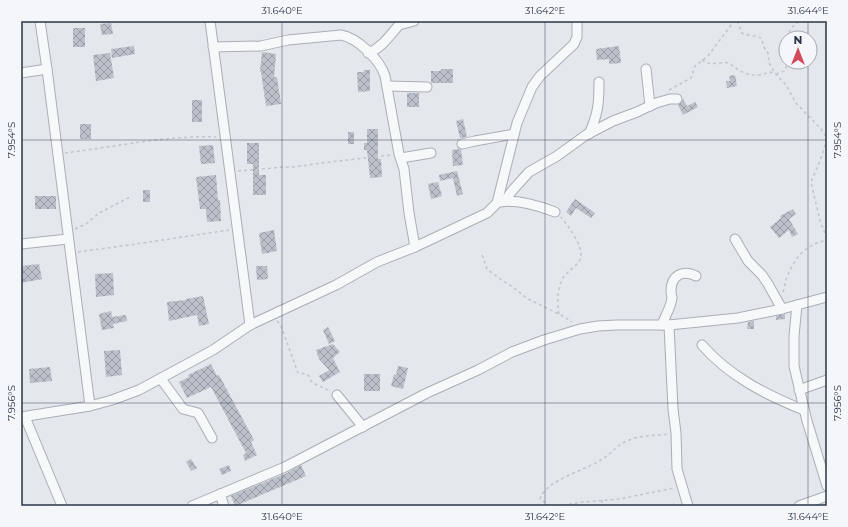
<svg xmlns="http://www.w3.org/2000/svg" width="848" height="527" font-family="Montserrat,sans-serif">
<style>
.building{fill:url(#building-cross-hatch)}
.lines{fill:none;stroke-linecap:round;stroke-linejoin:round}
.minor-casing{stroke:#a9aeb7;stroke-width:11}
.path{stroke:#c2c5cb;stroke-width:1.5;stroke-dasharray:3 3;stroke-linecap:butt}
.minor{stroke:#f7f8fa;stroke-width:9}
.ticks{fill:none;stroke:#2b3445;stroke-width:1;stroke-opacity:0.45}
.neatline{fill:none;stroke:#2b3445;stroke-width:1.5}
.ticks-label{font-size:10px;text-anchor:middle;fill:#2b3445}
</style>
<defs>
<pattern id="building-cross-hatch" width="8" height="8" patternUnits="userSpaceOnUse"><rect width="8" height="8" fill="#bbc0ca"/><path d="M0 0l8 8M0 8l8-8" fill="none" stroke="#989da6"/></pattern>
</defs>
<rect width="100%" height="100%" fill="#e4e7ec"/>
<g class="building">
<polygon points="111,23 113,34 102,35 100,24"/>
<rect x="73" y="28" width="12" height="19"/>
<polygon points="134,46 135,54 112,58 111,49"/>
<polygon points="619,46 621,63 609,64 609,59 597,60 596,49"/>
<polygon points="262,52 276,54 274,77 277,77 281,104 266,106 261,72 260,72"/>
<polygon points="110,53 114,78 96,81 93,55"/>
<polygon points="441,69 453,69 453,83 431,83 431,71 441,71"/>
<polygon points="364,70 370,70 370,91 358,92 357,72 364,72"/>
<polygon points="735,75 737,86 727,88 726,81 730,81 729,76"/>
<rect x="407" y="93" width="12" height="14"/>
<polygon points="683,99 687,106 695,102 698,107 683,115 678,105 682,102"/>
<rect x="192" y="100" width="10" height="22"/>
<polygon points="463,119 467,137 460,138 456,121"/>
<rect x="80" y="124" width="11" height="15"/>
<polygon points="367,129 378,129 378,159 381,159 382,177 370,178 367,150 364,150 364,143 367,143"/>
<rect x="348" y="132" width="6" height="12"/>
<polygon points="247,143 259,143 259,175 266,175 266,195 253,195 253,164 247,164"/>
<polygon points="213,145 215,163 201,164 199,146"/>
<polygon points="459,149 461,150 463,165 453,166 452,150"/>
<polygon points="457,171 463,194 457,196 453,178 440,181 439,175"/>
<polygon points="216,175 218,200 220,200 221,221 207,222 206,209 200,209 196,177"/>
<polygon points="438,182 442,196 431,199 428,184"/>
<rect x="143" y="190" width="7" height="12"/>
<rect x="35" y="196" width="21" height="13"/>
<polygon points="575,199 595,213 591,218 576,208 571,216 566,212"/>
<polygon points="793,209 796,214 789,219 798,234 792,237 789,230 779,238 770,227 781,218 780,216"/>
<polygon points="274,230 277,251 262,254 259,233"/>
<polygon points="39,264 42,279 21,283 21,266"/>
<polygon points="256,266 267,266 268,279 257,280"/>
<polygon points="113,273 114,295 96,297 95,274"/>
<polygon points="203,296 209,324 199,326 197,315 169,321 167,302 186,300 186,299"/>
<polygon points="111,311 112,317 126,315 127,321 113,324 114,328 102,330 99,314"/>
<polygon points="785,314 785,319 776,320 776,316"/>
<polygon points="754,321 754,329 747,329 748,322"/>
<polygon points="328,327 335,341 329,344 323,330"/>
<polygon points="333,344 340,352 333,358 340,372 323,382 319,376 329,370 319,359 316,350"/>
<polygon points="120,350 122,375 106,377 104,351"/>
<polygon points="211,364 217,376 219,375 254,440 251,442 257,455 245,461 243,455 246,453 211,387 187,398 179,382 189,377 188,375"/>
<polygon points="398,366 408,368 403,389 391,386 394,374 396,375"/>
<polygon points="50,367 52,381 30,383 29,369"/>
<rect x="364" y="374" width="16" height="17"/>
<polygon points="191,459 197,468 191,471 186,462"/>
<polygon points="229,465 231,471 222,475 219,469"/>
<polygon points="301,465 306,476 235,506 231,496 287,473"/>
</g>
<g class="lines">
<defs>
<g id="minor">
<polyline points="40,21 47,69 90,406"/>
<polyline points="210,21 250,325"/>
<path d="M213,47L261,46L288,40L341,35C358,38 380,60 385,76L399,154L404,169L409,213L415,247"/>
<path d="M368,53C382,48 390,35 399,25L414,21"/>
<polyline points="646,69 650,106"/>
<polyline points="21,73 47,69"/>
<polyline points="387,86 427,87"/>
<path d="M589,134C598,114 599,104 599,82"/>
<polyline points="462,144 475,141 514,134"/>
<polyline points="401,158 431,153"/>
<polyline points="505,201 511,192 529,172 557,156 586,135 613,121 637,112 656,103 670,99 677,99"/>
<path d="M500,202C516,199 540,206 555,212"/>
<polyline points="735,239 748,261 762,275 768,284 782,309"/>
<polyline points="21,244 68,239"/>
<polyline points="797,305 794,336 794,366 807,421 827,486"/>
<path d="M662,325C665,316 671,307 672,298C672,296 671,294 671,291C671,276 682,269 696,276"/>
<polyline points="669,325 673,409 676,433 677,469 688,506"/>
<path d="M702,345C729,376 766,395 804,410"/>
<polyline points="161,379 183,409 198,413 212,438"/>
<polyline points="799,390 827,380"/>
<polyline points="337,395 363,427"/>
<polyline points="21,417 90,406 112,400 139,390 213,350 250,325 336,285 377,262 415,247 487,213 497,203 517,123 532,87 540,76 574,44 577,37 577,21"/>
<polyline points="25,417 62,506"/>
<polyline points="220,494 224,506"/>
<polyline points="192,506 285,467 427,393 478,370 512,352 544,340 580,329 598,326 617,325 669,325 738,318 782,309 827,297"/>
<polyline points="799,506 827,496"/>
</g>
</defs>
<use href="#minor" class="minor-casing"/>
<g class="path">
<path d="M737,21L742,33C748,36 757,35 762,39L763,46L768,53L769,63L775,73L786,85L796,103L821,129L827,138"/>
<polyline points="787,38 791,28 800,21"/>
<polyline points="786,48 785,52 786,60"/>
<path d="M702,60C710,67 719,61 729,63C739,71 746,76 760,75C767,74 766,71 775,73"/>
<polyline points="776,74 785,71 787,65 787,62"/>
<polyline points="669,90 691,78 695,66 708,56 734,21"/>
<polyline points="827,139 820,161 811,182 820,221 827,238"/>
<path d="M65,153C114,147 167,135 216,137"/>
<polyline points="238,171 284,167 295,167 321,163 391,155"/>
<polyline points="75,229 86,224 99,213 132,196"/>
<polyline points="78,252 136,244 229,230"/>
<polyline points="482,255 487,269 503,281 510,285 528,299 563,316 572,322"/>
<path d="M783,292C785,287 785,282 787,277C796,256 805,245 827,240"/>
<path d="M559,314C557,302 557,289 563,278C568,270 580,265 581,256C582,244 568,226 561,217"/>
<polyline points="277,321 281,326 298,373 306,374 309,376 311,381 315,384 330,391"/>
<polyline points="602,500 602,506"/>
<path d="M550,506L540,499C546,479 588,470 604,458C613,452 618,444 629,440C641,435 655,436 668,434"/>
<polyline points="557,506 583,502 619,499 674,488"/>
</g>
<use href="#minor" class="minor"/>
</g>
<path class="ticks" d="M282,21V506M545,21V506M808,21V38M808,62V506M21,140H827M21,403H827"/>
<rect width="848" height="527" fill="none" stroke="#f4f6f9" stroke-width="44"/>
<g transform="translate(798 50)"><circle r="19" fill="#f4f6f9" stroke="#a4a8b1"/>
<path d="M0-3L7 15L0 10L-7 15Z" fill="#d1495b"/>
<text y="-6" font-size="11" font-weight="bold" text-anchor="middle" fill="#2b3445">N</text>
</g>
<rect x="22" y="22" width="804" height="483" class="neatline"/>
<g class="ticks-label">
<text x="282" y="14">31.640°E</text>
<text x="545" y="14">31.642°E</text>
<text x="808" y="14">31.644°E</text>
<text transform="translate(11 140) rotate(-90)" y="4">7.954°S</text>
<text transform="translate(837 140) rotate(-90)" y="4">7.954°S</text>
<text transform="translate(11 403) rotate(-90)" y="4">7.956°S</text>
<text transform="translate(837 403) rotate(-90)" y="4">7.956°S</text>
<text x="282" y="520">31.640°E</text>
<text x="545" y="520">31.642°E</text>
<text x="808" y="520">31.644°E</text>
</g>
</svg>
